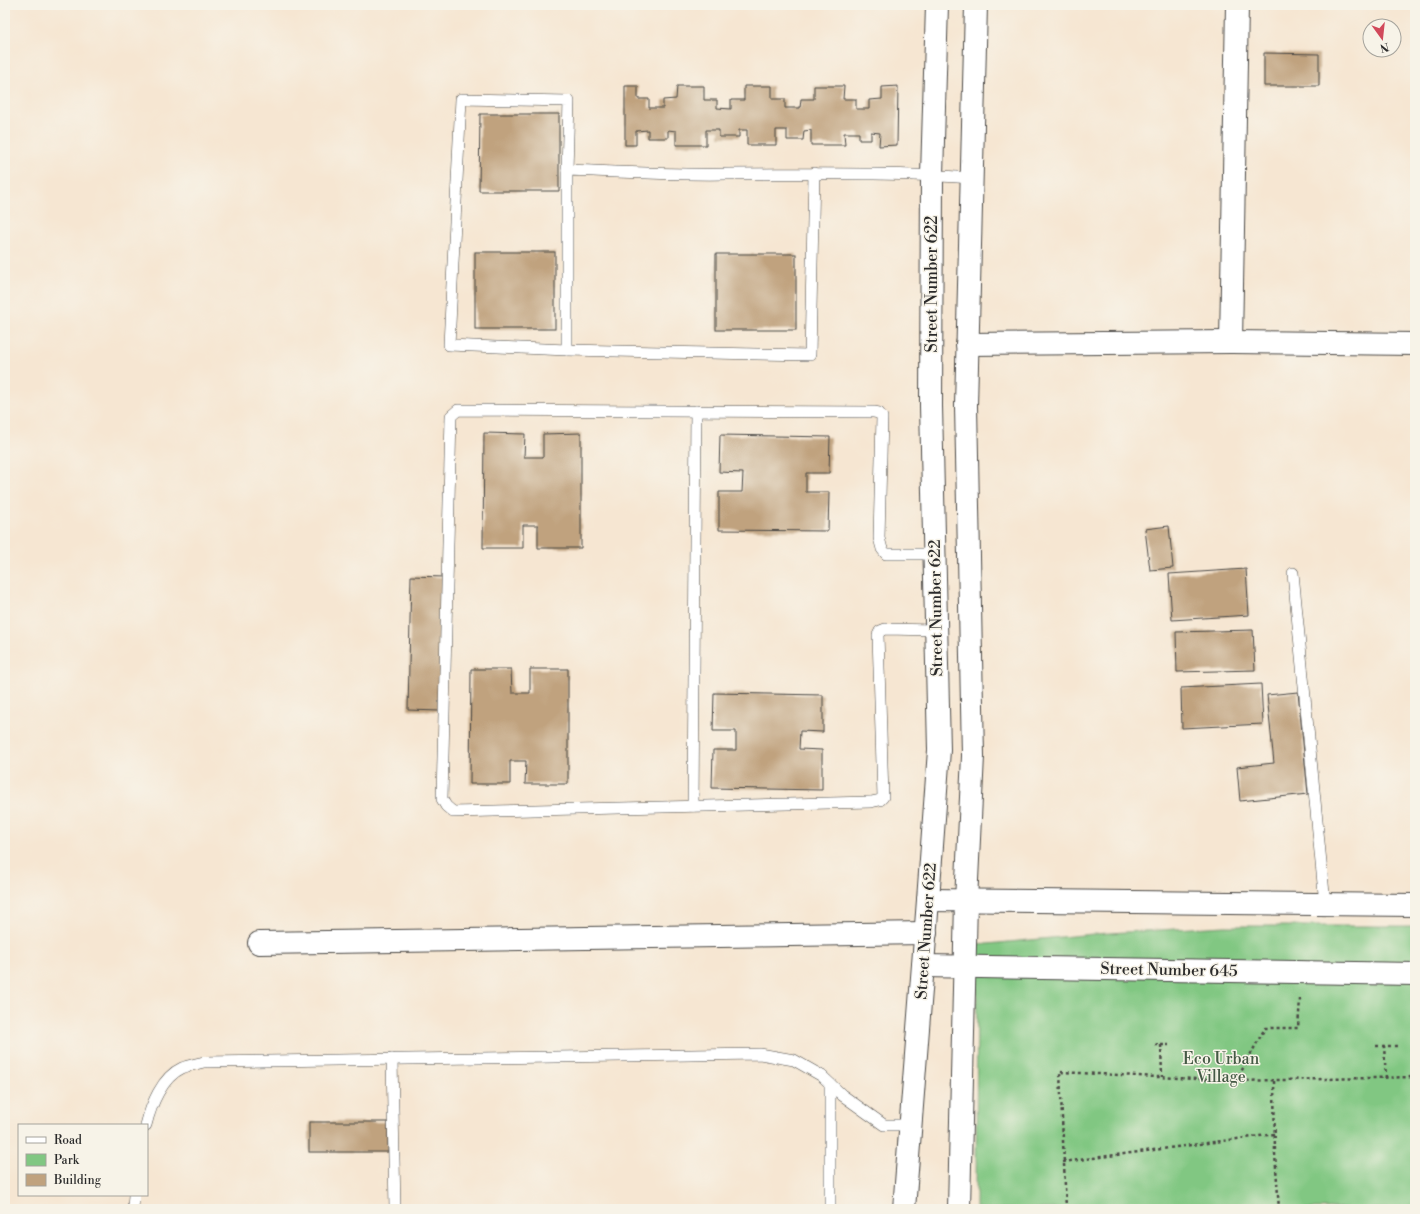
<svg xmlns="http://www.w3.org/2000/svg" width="1420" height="1214" font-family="'Libre Bodoni',serif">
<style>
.green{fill:#81c782;stroke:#567956}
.building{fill:#c0a27e}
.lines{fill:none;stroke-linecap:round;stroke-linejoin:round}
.lane-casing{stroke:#494744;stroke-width:12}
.street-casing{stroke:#494744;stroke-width:24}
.secondary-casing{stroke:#494744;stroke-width:24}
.path{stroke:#494744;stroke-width:2.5;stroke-dasharray:3 3;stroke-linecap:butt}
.lane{stroke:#fff;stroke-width:11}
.street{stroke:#fff;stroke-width:22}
.secondary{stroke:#fff;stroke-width:22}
.labels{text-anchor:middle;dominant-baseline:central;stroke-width:3;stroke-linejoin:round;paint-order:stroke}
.street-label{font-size:16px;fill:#2b2b2b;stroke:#f7f3e8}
.park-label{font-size:16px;fill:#455a45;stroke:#f7f3e8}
</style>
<rect width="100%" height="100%" fill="#f7f3e8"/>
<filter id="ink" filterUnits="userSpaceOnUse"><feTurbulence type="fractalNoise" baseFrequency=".025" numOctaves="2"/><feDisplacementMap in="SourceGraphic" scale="8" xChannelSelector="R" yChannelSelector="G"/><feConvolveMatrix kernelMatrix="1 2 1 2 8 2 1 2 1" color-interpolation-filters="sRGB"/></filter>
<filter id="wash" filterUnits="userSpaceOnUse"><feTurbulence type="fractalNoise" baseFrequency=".012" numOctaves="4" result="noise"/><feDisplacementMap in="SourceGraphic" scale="16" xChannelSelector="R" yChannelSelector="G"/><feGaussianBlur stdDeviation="0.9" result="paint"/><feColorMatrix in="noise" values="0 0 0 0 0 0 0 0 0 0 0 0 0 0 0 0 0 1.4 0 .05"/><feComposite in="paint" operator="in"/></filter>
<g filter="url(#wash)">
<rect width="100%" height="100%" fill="#f6e6d2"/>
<polygon class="green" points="1225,926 1415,926 1415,1209 976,1209 977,945 1093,934"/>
<g id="blocks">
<g class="building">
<polygon points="1264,53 1319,54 1319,86 1264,86"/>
<polygon points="625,86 638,86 638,99 649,99 649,108 663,108 663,100 676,99 677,86 704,86 704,100 717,100 717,108 731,109 731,100 744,100 744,86 772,86 772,99 785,99 785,108 800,108 801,99 814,99 814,86 844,86 843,99 856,99 856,109 869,109 869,100 882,99 882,87 898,86 897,145 879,146 880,133 871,132 871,140 859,140 859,133 844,133 845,145 811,145 811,130 804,131 803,140 787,140 787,130 776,130 776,145 747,145 747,130 739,130 739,137 719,137 719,130 706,130 706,145 676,145 676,131 668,130 668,138 648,138 648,130 636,131 636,145 625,145"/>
<polygon points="480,114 559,114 559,191 479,191"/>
<rect x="475" y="252" width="80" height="77"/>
<rect x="716" y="254" width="80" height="76"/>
<polygon points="484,433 525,434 524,457 543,457 543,434 581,433 581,548 538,548 538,525 523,525 523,548 483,548"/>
<polygon points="720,435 830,437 829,473 806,473 806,492 829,492 828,531 719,530 719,492 742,492 743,473 719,472"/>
<polygon points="1169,526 1173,568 1150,570 1145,529"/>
<polygon points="1246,569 1249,615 1172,620 1169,574"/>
<polygon points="411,576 444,577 440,711 408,710"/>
<polygon points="1253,630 1255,670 1177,672 1176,632"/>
<polygon points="471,669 511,669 512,693 530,693 530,669 568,669 568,784 525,784 526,761 510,761 510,784 470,784"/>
<polygon points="1261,684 1263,724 1182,728 1181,688"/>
<polygon points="1298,692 1308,794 1240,801 1237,767 1274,763 1267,695"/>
<polygon points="714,693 823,695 823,732 800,731 799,749 822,750 822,790 712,788 713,750 736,750 736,731 713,731"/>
<rect x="309" y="1122" width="79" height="30"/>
</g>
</g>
</g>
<g filter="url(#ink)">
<use href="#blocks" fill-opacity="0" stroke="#494744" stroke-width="1"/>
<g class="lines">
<defs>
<g id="lane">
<polyline points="567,170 569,101 461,99 449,345 567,350"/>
<path d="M814,173L810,355L567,350V170C620,172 674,175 727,174C809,174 890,172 972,178"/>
<polyline points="935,554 886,554 882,549 879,538 882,417 879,413 874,412 458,410 451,416 442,799 446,806 453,812 871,802 880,800 883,797 878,635 880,631 885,629 936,630"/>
<polyline points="1293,573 1325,904"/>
<polyline points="693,806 696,411"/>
<polyline points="392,1059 395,1209"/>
<polyline points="830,1084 830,1209"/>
<path d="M146,1125C151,1105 162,1077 182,1068C189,1065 197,1064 204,1062L760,1054L794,1060L822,1076L842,1095L884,1125H910"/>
<polyline points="133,1209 134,1195"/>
</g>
<g id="street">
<polyline points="1231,342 1237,5"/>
<polyline points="967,344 1231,342 1415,344"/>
<polyline points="259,943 926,933"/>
</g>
<g id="secondary">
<polyline points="928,900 1415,905"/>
<polyline points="923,966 1415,974"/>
<polyline points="904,1209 928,900 939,750 931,406 932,175 937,5"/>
<polyline points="959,1209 966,901 973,756 966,406 976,5"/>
</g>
</defs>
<use href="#lane" class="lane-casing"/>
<use href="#street" class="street-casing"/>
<use href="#secondary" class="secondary-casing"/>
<g class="path">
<polyline points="1155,1045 1169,1045"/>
<polyline points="1161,1045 1162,1077"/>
<polyline points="1376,1046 1384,1046"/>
<polyline points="1386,1078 1384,1046 1399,1046"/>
<polyline points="1236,1081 1265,1028 1298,1028 1300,999"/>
<polyline points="1274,1081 1275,1154 1279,1209"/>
<polyline points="1063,1162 1275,1134"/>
<polyline points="1066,1209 1060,1072 1236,1081 1415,1077"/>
</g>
<use href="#lane" class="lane"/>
<use href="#street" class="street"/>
<use href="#secondary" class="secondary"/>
</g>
</g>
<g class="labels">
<g class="street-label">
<text transform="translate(932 284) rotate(-90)">Street Number 622</text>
<text transform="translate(936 608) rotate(-91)">Street Number 622</text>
<text transform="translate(926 931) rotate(-86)">Street Number 622</text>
<text transform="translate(1169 970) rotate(1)">Street Number 645</text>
</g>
<g class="park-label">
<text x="1221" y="1059">Eco Urban<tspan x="1221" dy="18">Village</tspan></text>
</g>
</g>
<rect width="1420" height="1214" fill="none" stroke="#f7f3e8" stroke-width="20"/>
<rect x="18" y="1124" width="130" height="72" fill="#f7f3e8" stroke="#a5a39c"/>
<rect x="26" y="1137" width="20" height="6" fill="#ffffff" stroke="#a5a39c"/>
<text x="54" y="1144" font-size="12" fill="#2b2b2b">Road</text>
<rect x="26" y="1154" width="20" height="12" fill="#81c782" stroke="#a5a39c"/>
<text x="54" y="1164" font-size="12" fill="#2b2b2b">Park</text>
<rect x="26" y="1174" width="20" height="12" fill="#c0a27e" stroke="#a5a39c"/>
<text x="54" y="1184" font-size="12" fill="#2b2b2b">Building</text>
<g transform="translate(1382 38) rotate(165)"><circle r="19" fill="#f7f3e8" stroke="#a5a39c"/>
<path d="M0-3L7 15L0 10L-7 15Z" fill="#d1495b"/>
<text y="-6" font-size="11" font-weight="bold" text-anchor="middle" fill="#2b2b2b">N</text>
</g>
</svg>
